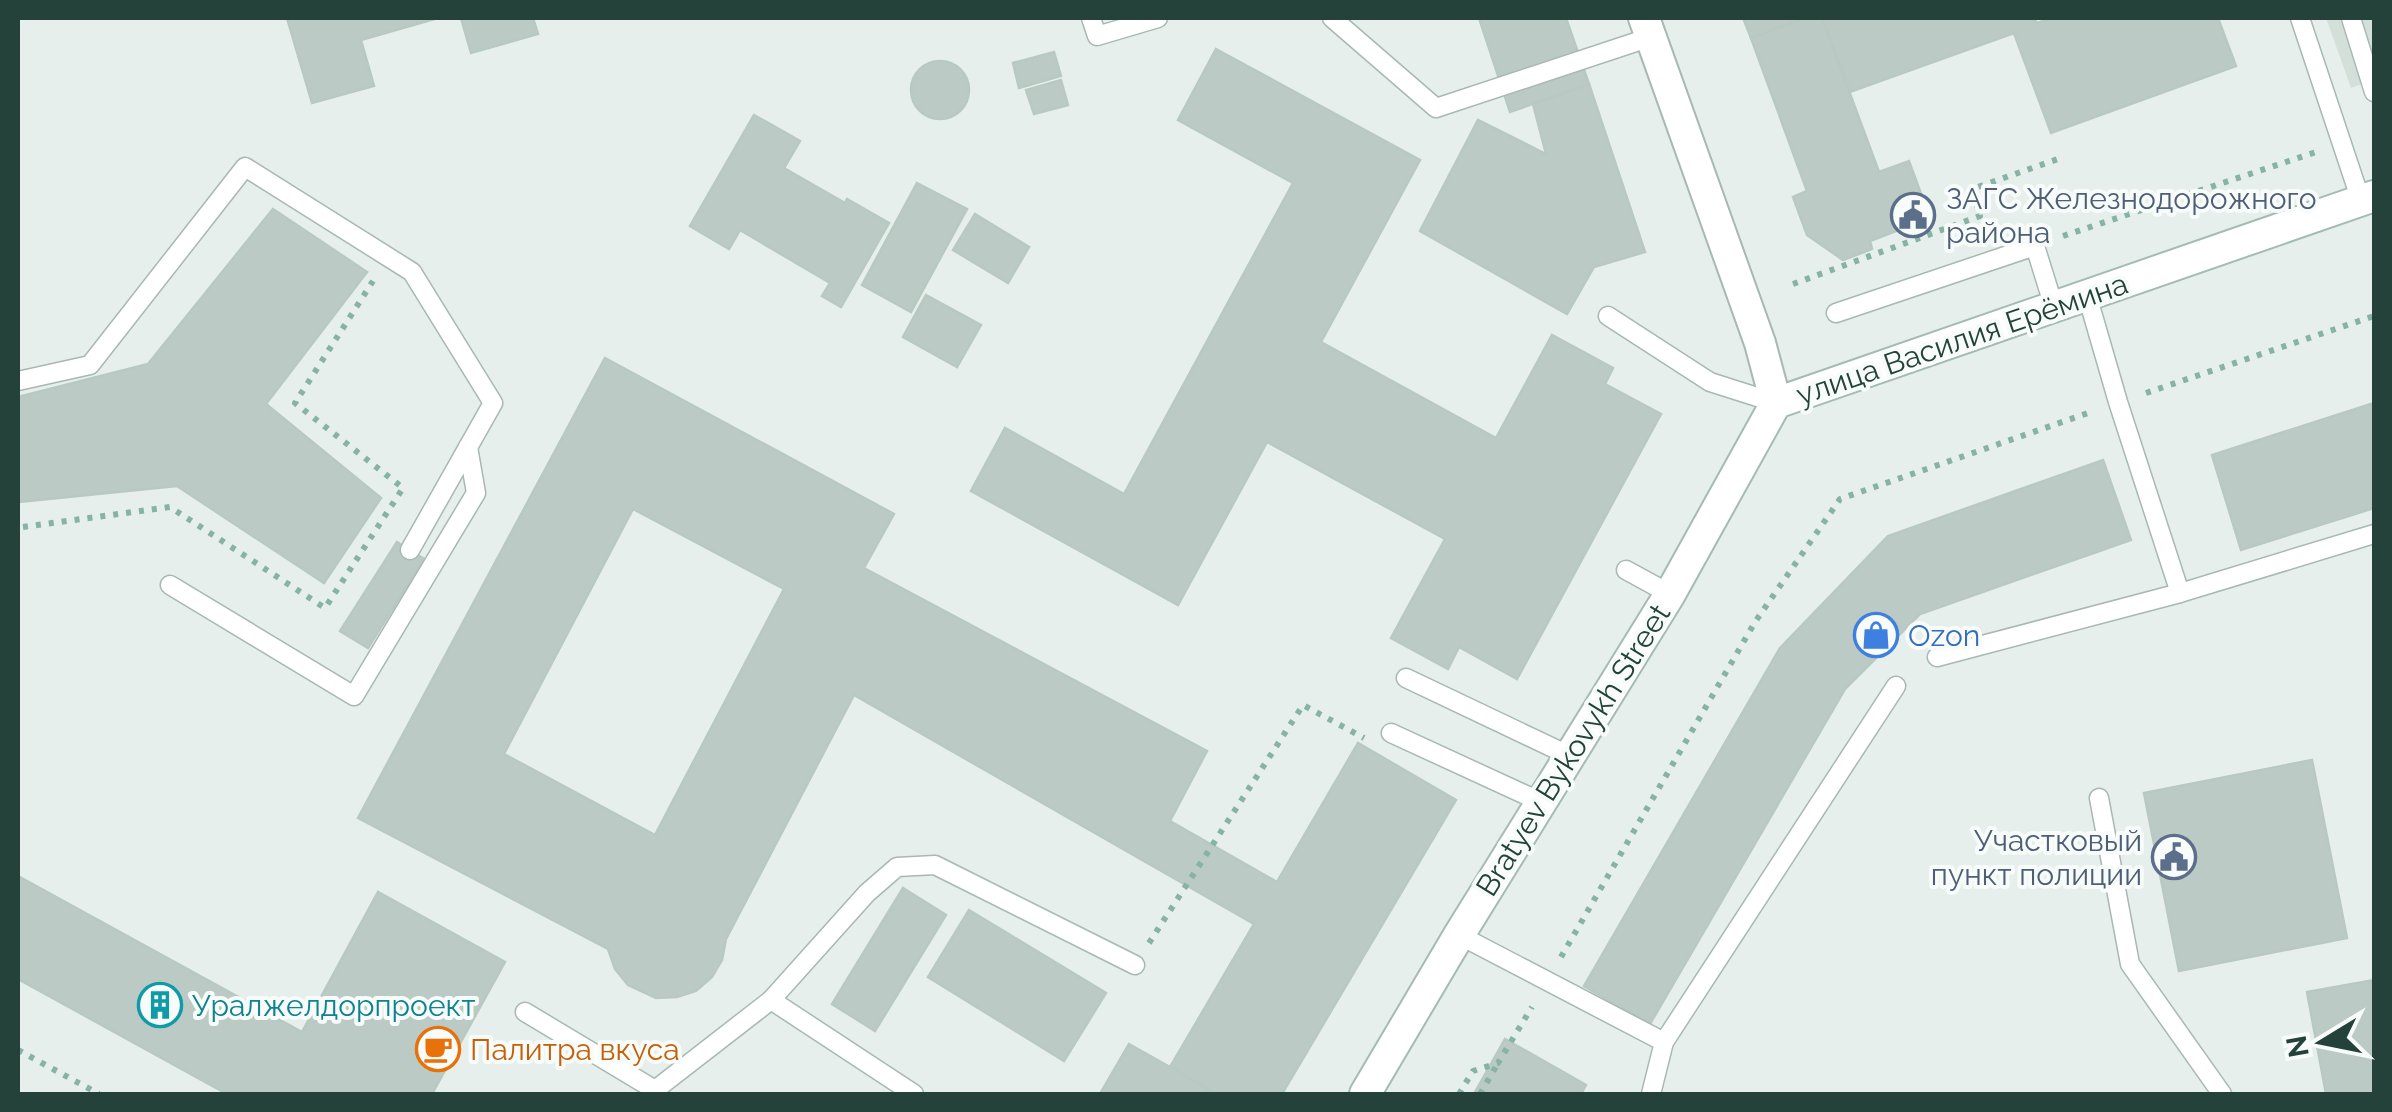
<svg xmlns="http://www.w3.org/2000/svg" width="2392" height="1112" font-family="Raleway,sans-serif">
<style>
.built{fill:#d4dfda}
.building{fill:#bbcac4;stroke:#b8c9c2;stroke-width:2.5;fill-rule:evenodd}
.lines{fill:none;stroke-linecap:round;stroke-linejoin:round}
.lane-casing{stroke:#a8b8b2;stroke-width:21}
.street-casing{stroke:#a8b8b2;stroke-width:34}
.secondary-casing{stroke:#a4bbb3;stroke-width:34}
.path{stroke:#86b3a5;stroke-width:6;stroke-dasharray:5 8;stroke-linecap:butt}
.lane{stroke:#fff;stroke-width:18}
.street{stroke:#fff;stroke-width:30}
.secondary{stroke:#fff;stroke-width:30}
.labels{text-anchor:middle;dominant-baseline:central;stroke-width:8;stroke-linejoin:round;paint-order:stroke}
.service-label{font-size:30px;fill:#4e5e75;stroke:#f7fbf9;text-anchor:start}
.street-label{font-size:30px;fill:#24423a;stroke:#f7fbf9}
.shop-label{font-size:30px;fill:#366cbe;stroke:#f7fbf9;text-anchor:start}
.culture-label{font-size:30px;fill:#0d838f;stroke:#f7fbf9;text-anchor:start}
.food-label{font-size:30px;fill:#c56008;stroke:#f7fbf9;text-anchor:start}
</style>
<rect width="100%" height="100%" fill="#e6efeb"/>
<polygon class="built" points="2326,18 2374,18 2374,80 2351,88"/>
<g class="building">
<polygon points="287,18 438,18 361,40 374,86 312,103"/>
<polygon points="461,18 533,18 538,34 471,53"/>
<polygon points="1479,18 1566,18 1589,84 1510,112"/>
<polygon points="1743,18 1806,18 1751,38"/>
<polygon points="1806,18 1822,18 1879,172 1909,161 1930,218 1870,241 1872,249 1843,260 1807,235 1793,197 1807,191 1751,38"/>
<polygon points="1822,18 2034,18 2037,23 2052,18 2218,18 2236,66 2051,133 2014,33 1850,92"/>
<polygon points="1216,49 1420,160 1321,342 1496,438 1552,335 1613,368 1605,384 1661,414 1517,679 1459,647 1448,669 1391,638 1445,539 1267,442 1178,605 971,491 1005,428 1124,494 1293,183 1178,120"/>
<polygon points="1054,52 1061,76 1019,88 1013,63"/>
<circle cx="940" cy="90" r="29"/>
<polygon points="1061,80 1068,105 1034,114 1026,90"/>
<polygon points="1589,84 1645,252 1594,267 1567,314 1420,231 1478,120 1546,154 1533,104"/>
<polygon points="754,115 800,141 784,168 845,203 847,199 889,223 841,307 822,296 830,283 740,230 729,249 690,226"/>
<polygon points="917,183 967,209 911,312 862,285"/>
<polygon points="273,209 367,272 266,404 381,498 324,583 177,486 18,502 18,397 148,364"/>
<polygon points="975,214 1029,247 1008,283 953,250"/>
<polygon points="926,295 981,325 957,367 903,337"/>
<path d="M605,358L894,514L864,568L1207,751L1170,821L1277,882L1358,743L1456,800L1282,1094H1216L1170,1067L1254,924L854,695L726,939L722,960L712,977L696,991L677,997L656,998L628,985L615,969L608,949L358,818ZM633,509L784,589L655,835L504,754Z"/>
<polygon points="2374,403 2374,508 2241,550 2212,455"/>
<polygon points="2103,460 2131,540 1920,614 1845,689 1650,1024 1584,986 1780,648 1888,536"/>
<polygon points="397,542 424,559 368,648 340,631"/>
<polygon points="2312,760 2347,938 2179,971 2144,793"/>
<polygon points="18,876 302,1032 378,892 505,962 432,1094 227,1094 18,979"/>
<polygon points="903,888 946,915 875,1031 832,1004"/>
<polygon points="969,910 1106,993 1064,1061 928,977"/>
<polygon points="2374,980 2374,1094 2326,1094 2307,992"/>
<polygon points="1505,1039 1586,1085 1581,1094 1474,1094"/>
<polygon points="1129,1044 1170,1067 1216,1094 1100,1094"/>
</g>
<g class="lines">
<defs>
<g id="lane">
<polyline points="1091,18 1097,36 1158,18"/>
<polyline points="1332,18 1436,108 1651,37"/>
<polyline points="2300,18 2361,201"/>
<polyline points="2351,18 2374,92"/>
<polyline points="2087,295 2118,402 2180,593 2374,534"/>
<polyline points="1836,313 2035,246 2054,307"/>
<polyline points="1608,316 1710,382 1776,403"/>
<polyline points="18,381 90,365 245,167 412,272 493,403 410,550"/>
<polyline points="1626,570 1670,594"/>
<polyline points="170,585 354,696 476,493 468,447"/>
<polyline points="1937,657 2180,593"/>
<polyline points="1406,678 1570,756"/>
<polyline points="1391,733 1541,802"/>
<polyline points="2099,798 2130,964 2222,1094"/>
<polyline points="1459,935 1664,1042"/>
<polyline points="771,1000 914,1094"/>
<polyline points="525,1012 655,1090 771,1000 867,893 897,867 935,865 1135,965"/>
<polyline points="1651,1094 1664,1042 1896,686"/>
</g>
<polyline id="street" points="1644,18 1760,343 1776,403"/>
<polyline id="secondary" points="1365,1094 1459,935 1670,594 1776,403 2374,196"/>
</defs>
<use href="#lane" class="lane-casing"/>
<use href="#street" class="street-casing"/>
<use href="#secondary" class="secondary-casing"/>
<g class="path">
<polyline points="2063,236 2316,152"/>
<polyline points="1793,284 1980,216 1972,189 2058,159"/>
<polyline points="2146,393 2374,316"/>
<polyline points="23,527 170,507 325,608 403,488 295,403 373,281"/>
<polyline points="1149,943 1303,705 1364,738"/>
<polyline points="1561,957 1755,622 1840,499 2091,412"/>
<polyline points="18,1050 99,1094"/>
<polyline points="1459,1094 1473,1071 1498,1063 1532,1007"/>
<polyline points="1480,1094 1497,1065"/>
</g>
<use href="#lane" class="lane"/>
<use href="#street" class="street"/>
<use href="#secondary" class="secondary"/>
</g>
<defs>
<symbol id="civic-ring" viewBox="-11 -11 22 22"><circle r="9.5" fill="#f7fbf9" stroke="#5c6f8a" stroke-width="1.5"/><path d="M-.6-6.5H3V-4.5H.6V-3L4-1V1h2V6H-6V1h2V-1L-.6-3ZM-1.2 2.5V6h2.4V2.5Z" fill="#5c6f8a"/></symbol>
<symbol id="shop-ring" viewBox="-11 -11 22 22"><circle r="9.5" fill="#f7fbf9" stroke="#3f7fe0" stroke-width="1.5"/><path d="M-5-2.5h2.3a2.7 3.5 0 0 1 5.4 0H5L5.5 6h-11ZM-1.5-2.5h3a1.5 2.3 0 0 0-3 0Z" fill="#3f7fe0"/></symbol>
<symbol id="building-ring" viewBox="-11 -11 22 22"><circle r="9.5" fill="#f7fbf9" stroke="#0f9aa8" stroke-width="1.5"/><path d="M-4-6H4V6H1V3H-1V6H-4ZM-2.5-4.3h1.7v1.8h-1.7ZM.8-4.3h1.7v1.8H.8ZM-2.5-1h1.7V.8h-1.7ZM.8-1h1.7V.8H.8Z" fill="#0f9aa8"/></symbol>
<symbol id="cafe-ring" viewBox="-11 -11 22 22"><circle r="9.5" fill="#f7fbf9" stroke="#e8710a" stroke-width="1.5"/><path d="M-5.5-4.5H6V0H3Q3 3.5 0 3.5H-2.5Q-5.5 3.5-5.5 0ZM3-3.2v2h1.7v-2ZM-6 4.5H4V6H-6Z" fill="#e8710a"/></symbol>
</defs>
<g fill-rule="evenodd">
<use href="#civic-ring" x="1888" y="190" width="50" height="50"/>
<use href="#shop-ring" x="1851" y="610" width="50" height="50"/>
<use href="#civic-ring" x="2149" y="832" width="50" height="50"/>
<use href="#building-ring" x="135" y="980" width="50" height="50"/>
<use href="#cafe-ring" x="413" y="1024" width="50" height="50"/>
</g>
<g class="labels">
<g class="service-label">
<text x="1946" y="198">ЗАГС Железнодорожного<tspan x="1946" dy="34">района</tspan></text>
<text x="2142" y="840" text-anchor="end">Участковый<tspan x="2142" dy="34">пункт полиции</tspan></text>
</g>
<g class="street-label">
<text transform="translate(1962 339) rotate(-19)">улица Василия Ерёмина</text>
<text transform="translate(1573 750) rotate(-58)">Bratyev Bykovykh Street</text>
</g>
<g class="shop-label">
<text x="1908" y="635">Ozon</text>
</g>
<g class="culture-label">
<text x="192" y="1005">Уралжелдорпроект</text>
</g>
<g class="food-label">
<text x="470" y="1049">Палитра вкуса</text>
</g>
</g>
<rect width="2392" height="1112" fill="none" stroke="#24423a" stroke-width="40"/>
<g transform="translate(2322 1042) rotate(260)" stroke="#f7fbf9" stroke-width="8" paint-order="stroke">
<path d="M0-8L18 38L0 25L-18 38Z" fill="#24423a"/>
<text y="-15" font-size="28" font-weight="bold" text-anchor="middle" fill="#24423a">N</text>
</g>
</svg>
